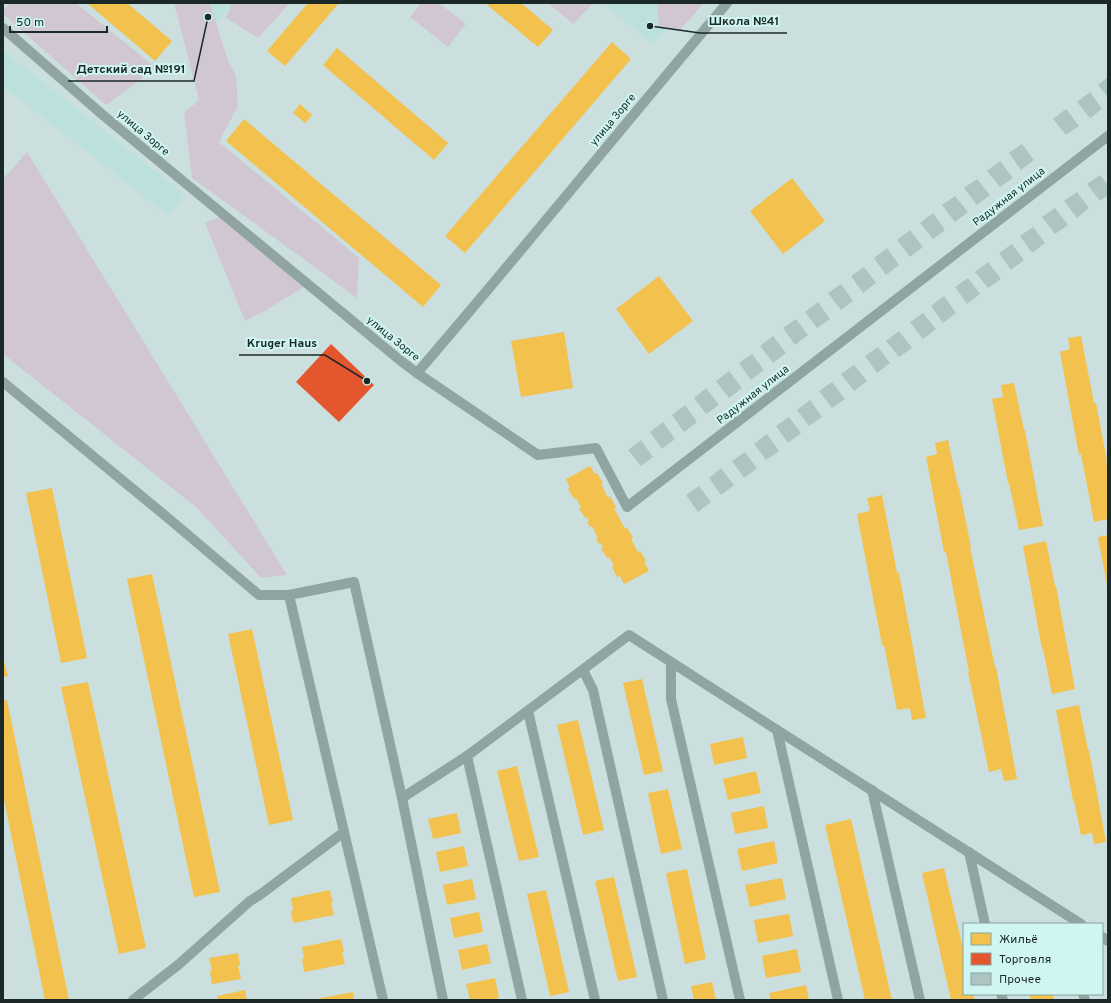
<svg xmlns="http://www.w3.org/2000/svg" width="1111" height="1003" font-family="Overpass,sans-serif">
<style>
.built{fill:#bce0dc}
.green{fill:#d1c7d2}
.homes{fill:#f2c14e}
.shops{fill:#e4572e}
.building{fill:#aec4c2}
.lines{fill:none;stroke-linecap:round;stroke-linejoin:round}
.minor{stroke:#90a4a2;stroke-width:10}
.labels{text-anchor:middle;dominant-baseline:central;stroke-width:4;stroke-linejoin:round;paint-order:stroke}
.street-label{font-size:11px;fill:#1a2927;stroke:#cff6f1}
.leader{fill:none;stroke:#1a2927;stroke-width:1.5}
.callout-dot{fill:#1a2927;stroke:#cff6f1;stroke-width:1.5}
.callout-label{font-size:12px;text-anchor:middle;font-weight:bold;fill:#1a2927;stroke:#cff6f1;stroke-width:4;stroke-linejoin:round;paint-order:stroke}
</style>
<rect width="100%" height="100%" fill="#cbe0de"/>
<g class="built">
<polygon points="185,3 232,3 209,31"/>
<polygon points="603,3 688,3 653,44"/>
<polygon points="3,50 185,195 168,215 3,86"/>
</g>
<g class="green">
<polygon points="11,3 76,3 156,68 106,105 3,14 3,10"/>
<polygon points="174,3 210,3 228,61 236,76 238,106 219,142 359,258 357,298 192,178 184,113 199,100"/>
<polygon points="232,3 290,3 258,38 226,18"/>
<polygon points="421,3 439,3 466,24 448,47 410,17"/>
<polygon points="548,3 593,3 573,24"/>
<polygon points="657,3 704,3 680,30 659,27"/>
<polygon points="27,152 287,575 261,578 196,507 3,354 3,179"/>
<polygon points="227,214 304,287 266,310 245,321 205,223"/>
</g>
<g class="homes">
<polygon points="87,3 127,3 172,41 155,61"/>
<polygon points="308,3 339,3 285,66 267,51"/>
<polygon points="485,3 521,3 553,30 538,47"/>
<polygon points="612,42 631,59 465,253 445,236"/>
<polygon points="337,48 448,143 434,160 323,65"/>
<polygon points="300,104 312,115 305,123 293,113"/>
<polygon points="244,119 441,285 423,307 226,141"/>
<polygon points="792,178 825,221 783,254 750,211"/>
<polygon points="659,276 693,321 649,354 616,309"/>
<polygon points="564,332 573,388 521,397 511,341"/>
<polygon points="1081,336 1094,403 1096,403 1107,461 1106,461 1108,471 1108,519 1094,522 1081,454 1079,455 1060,352 1070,349 1068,338"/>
<polygon points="1014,383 1024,430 1025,430 1043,526 1019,530 1009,483 1008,483 992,399 1003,397 1001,385"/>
<polygon points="948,440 958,487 959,487 971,547 970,547 995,667 996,667 1017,779 1004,781 1001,769 989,772 968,672 969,672 957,610 946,552 944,552 926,457 937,454 935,443"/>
<polygon points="590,466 595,474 597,473 603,483 601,484 608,498 610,496 616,507 614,508 625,529 627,527 633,538 631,539 638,552 640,551 646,561 644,562 649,571 624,584 620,576 617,577 612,567 614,566 609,557 607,558 601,548 603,547 601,543 599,544 596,539 598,538 592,526 590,527 587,522 589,521 587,517 585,518 579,508 581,507 576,498 574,499 568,489 570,488 566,479"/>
<polygon points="52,488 87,658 61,663 26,493"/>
<polygon points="882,495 897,573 899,573 926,718 912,720 910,708 897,710 884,645 882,645 857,514 870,511 867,498"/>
<polygon points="1108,535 1108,585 1107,585 1098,537"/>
<polygon points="1046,541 1055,586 1056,586 1075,689 1052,694 1043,649 1042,649 1023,546"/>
<polygon points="152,574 220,892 194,897 127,579"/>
<polygon points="252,629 293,820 269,825 228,634"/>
<polygon points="3,657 8,676 3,677"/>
<polygon points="642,679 663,771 644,775 623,683"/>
<polygon points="88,682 146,948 119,954 61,687"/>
<polygon points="7,700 69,1000 45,1000 3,795 3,701"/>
<polygon points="1079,705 1088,750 1089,750 1106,842 1094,844 1092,833 1081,835 1074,801 1073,801 1056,710"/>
<polygon points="578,720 604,830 583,835 557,725"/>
<polygon points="743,737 747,758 714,765 710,744"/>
<polygon points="517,766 539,857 519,861 497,771"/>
<polygon points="756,771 761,793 728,800 723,779"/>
<polygon points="668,789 682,849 661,854 648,793"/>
<polygon points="764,806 768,828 735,834 731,813"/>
<polygon points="457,813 461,833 433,839 428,819"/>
<polygon points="851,819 892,1000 865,1000 825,825"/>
<polygon points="774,841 778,863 742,871 737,849"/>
<polygon points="464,846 468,866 440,872 436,852"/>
<polygon points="944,868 964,953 964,994 973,994 975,1000 951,1000 922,873"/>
<polygon points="687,869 706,959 685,964 666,873"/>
<polygon points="614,877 637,977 618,981 595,881"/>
<polygon points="782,878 786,899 750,907 745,885"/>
<polygon points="472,879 476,899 447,905 443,885"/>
<polygon points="330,890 333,903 331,903 334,915 293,923 291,911 293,910 291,898"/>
<polygon points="546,890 569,992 550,996 527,894"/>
<polygon points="479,912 483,932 454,938 450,918"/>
<polygon points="789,914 793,936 758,943 754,920"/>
<polygon points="341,939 344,952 342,952 345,964 304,972 302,959 304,959 302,947"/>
<polygon points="487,944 491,963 462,970 458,950"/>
<polygon points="797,949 801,972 766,978 762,956"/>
<polygon points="238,953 240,965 238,966 241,979 212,984 210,971 212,971 209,958"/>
<polygon points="495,978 499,998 488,1000 470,1000 466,984"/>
<polygon points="712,982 716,1000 694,1000 691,986"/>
<polygon points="806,985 809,1000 771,1000 769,993"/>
<polygon points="245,990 247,1000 218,1000 217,996"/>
<polygon points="353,992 354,1000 316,1000 316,999"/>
<polygon points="1029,994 1053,994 1054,1000 1031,1000"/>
</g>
<polygon class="shops" points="331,344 374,385 339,422 296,382"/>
<g class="building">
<polygon points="1108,77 1108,97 1098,85"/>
<polygon points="1090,92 1102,109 1090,118 1077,102"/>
<polygon points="1066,109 1079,126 1066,135 1053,119"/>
<polygon points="1022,144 1034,160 1021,170 1009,153"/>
<polygon points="1000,161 1013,178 1000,187 987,171"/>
<polygon points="1100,175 1108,185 1108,195 1100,201 1087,184"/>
<polygon points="977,179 990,195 977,205 964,188"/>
<polygon points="1077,192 1089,208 1077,218 1064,201"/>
<polygon points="955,196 968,212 955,222 942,205"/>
<polygon points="1055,208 1068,225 1055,234 1042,217"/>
<polygon points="933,213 945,230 933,239 920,223"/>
<polygon points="1033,227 1045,243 1032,253 1020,236"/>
<polygon points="910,230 923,247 910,257 897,240"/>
<polygon points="1012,244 1024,260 1011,270 999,253"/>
<polygon points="887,248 899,265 886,275 874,258"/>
<polygon points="988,262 1001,279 988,288 975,272"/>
<polygon points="864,267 876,283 863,293 851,276"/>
<polygon points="968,278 980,294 967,304 955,287"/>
<polygon points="841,284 853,301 841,310 828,293"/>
<polygon points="944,296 956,313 943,323 931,306"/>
<polygon points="818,302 830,319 817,328 805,312"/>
<polygon points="923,313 936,329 923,339 910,322"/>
<polygon points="796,319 808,335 795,345 783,328"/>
<polygon points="899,331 912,348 899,357 886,341"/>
<polygon points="773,336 786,353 773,363 760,346"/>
<polygon points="878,347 890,363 877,373 865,356"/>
<polygon points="752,354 764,370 751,380 739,363"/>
<polygon points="854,365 867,381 854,391 841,374"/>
<polygon points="729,371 742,388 729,398 716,381"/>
<polygon points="832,382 845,399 832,408 819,391"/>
<polygon points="706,388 719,405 706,414 694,398"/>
<polygon points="810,400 822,417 809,426 797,410"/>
<polygon points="685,405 697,422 684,432 672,415"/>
<polygon points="789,417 801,433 788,443 776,426"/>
<polygon points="663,422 675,439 662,449 650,432"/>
<polygon points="767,434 779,451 766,460 754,444"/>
<polygon points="641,440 653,457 641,466 628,450"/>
<polygon points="745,452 757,468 744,478 732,461"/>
<polygon points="721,468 734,485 721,495 709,478"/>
<polygon points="699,486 711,502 698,512 686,495"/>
</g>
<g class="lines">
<g class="minor">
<polyline points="3,28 104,116 401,361 417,373 538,455 596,448 627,507 1108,136"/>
<path d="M417,373C522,251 623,126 727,3"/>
<polyline points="3,382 168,518 259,595 289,595 354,582 402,798 443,1000"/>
<polyline points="289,595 383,1000"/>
<polyline points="671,662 671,699 740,1000"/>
<polyline points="583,670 593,690 663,1000"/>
<polyline points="528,711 595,1000"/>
<polyline points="777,730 1081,924"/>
<polyline points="467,756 522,1000"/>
<polyline points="872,790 920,1000"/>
<polyline points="402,798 467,756 629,635 777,730 838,1000"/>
<polyline points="969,852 985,924"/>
<polyline points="1102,937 1108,941"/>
<polyline points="1001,994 1003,1000"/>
<polyline points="1083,994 1085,1000"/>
<polyline points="133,1000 178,965 250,901 261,894 344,832"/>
</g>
</g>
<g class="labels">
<g class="street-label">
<text transform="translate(613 120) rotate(-50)">улица Зорге</text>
<text transform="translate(143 133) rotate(40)">улица Зорге</text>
<text transform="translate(1009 197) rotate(-38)">Радужная улица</text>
<text transform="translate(393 339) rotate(39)">улица Зорге</text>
<text transform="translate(753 395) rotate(-38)">Радужная улица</text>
</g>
</g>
<path class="leader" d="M650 26L700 33H787M208 17L194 81H68M367 381L325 355H239"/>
<g class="callout-dot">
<circle cx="650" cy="26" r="4"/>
<circle cx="208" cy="17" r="4"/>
<circle cx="367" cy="381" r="4"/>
</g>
<g class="callout-label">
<text x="744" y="25">Школа №41</text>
<text x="131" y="73">Детский сад №191</text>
<text x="282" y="347">Kruger Haus</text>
</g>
<rect width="1111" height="1003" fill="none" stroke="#1a2927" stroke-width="8"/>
<rect x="963" y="923" width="140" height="72" fill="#cff6f1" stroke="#87a4a0"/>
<rect x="971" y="933" width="20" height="12" fill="#f2c14e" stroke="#87a4a0"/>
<text x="999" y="943" font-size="12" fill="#1a2927">Жильё</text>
<rect x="971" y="953" width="20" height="12" fill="#e4572e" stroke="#87a4a0"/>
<text x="999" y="963" font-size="12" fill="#1a2927">Торговля</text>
<rect x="971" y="973" width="20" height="12" fill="#aec4c2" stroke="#87a4a0"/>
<text x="999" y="983" font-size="12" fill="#1a2927">Прочее</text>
<path d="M10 26v6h97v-6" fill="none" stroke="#1a2927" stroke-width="2"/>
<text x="16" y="26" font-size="12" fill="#1a2927" stroke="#cff6f1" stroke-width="3" paint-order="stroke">50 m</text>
</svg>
